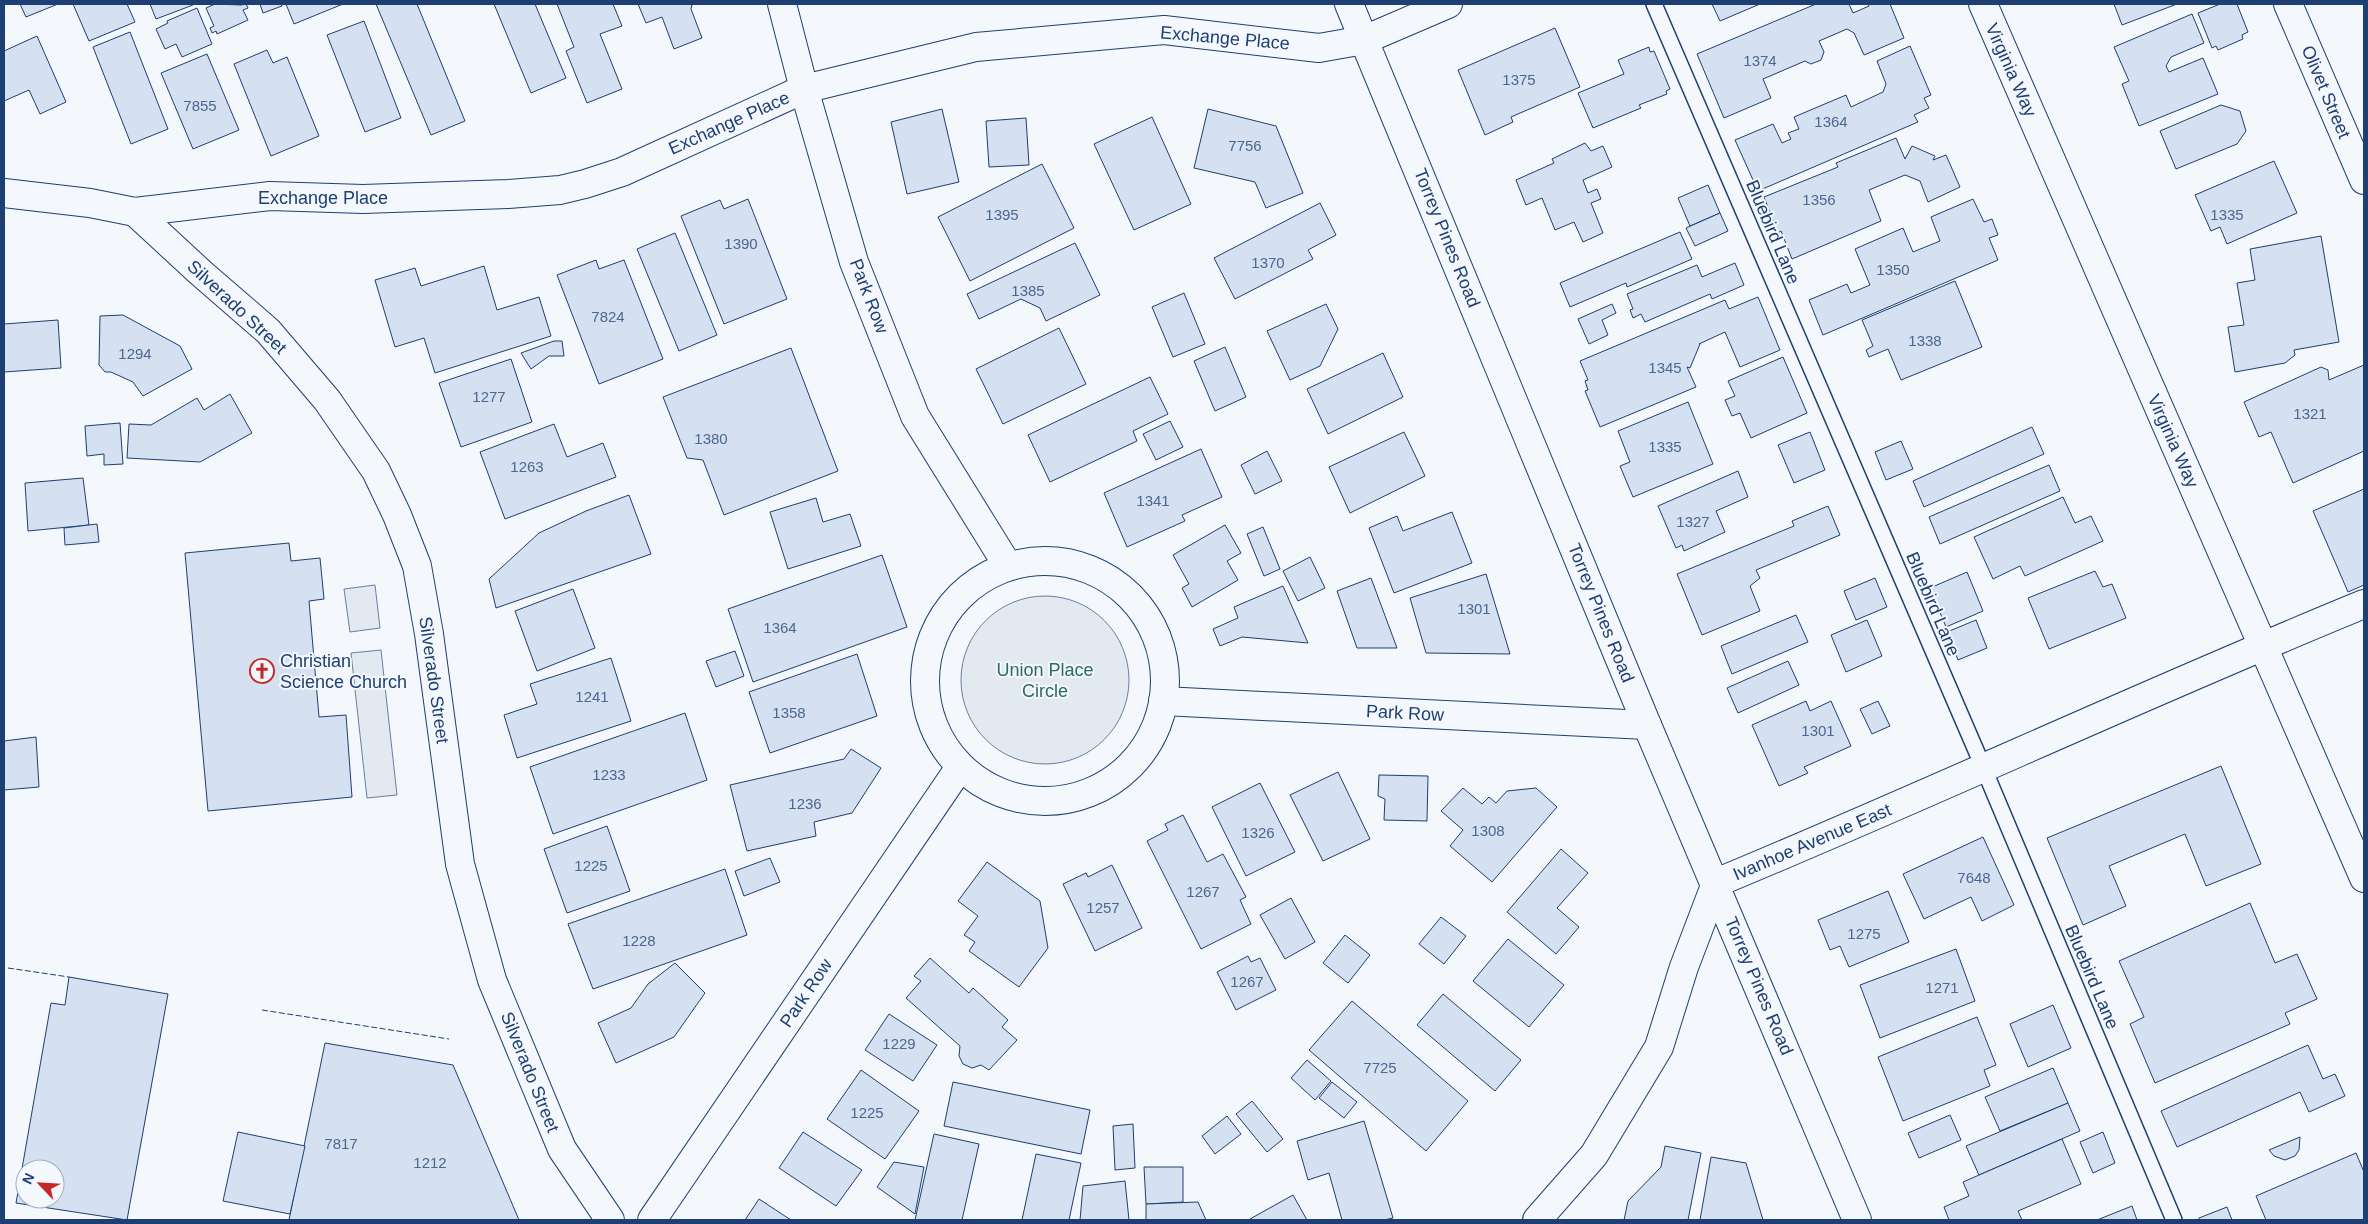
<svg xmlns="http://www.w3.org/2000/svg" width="2368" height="1224" font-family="Arial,sans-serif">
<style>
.green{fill:#e3e9f0;stroke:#687fa3}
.building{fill:#d5e0f0;stroke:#1d3f73;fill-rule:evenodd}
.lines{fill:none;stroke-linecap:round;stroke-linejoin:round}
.service-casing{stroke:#1d3f73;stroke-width:18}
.minor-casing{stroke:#1d3f73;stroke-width:30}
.tertiary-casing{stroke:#1d3f73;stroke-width:30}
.primary-casing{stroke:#1d3f73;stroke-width:30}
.service{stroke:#f4f7fb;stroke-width:15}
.minor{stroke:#f4f7fb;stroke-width:28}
.tertiary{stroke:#f4f7fb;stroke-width:28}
.primary{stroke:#f4f7fb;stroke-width:28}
.fence{stroke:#1d3f73;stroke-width:1;stroke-dasharray:6 2.5;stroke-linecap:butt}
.labels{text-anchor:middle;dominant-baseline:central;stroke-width:4;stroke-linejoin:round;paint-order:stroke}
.number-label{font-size:15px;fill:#4b6792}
.street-label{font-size:18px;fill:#1d3f73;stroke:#f4f7fb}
.poi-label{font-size:18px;fill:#1d3f73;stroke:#f4f7fb;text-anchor:start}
.park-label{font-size:18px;fill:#2c6c60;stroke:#f4f7fb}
</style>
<rect width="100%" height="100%" fill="#f4f7fb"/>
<g class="green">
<polygon points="375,585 380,628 350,632 344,589"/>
<circle cx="1045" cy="680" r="84"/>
<polygon points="381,650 397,795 367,798 351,653"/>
</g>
<g class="building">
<polygon points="20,4 58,4 26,17"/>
<polygon points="73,4 127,4 135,22 89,41"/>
<polygon points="150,4 193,4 193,5 156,19"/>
<polygon points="215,4 241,5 246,4 248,8 243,10 248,20 217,34 216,31 212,33 210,28 214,26 206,8"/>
<polygon points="260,4 281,4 282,6 263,13"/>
<polygon points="286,4 343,4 294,24"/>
<polygon points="376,4 417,4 465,121 431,135"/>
<polygon points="494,4 535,4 566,78 531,93"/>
<polygon points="557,4 613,4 622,26 600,34 622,89 587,103 566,51 574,47"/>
<polygon points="638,4 692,4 691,9 702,38 674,49 662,17 646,23"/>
<polygon points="1712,4 1760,4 1720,21"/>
<polygon points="1816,4 1849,4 1853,13 1869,6 1868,4 1890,4 1904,38 1864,55 1854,33 1847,29 1819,41 1824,52 1821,60 1811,64 1805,61 1763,79 1771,98 1724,118 1697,54"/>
<polygon points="2114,4 2177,4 2122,25"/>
<polygon points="2220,4 2237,4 2248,32 2242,35 2243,39 2218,50 2216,46 2212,48 2198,13"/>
<polygon points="197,8 212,44 182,57 176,44 165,49 156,29 168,23 167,21"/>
<polygon points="2192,14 2204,43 2171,57 2166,66 2169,72 2203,58 2218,94 2139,126 2122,84 2129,81 2114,47"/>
<polygon points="364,21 401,118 365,132 327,35"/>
<polygon points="1555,28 1580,87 1511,117 1513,122 1485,135 1458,70"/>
<polygon points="130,32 168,129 131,144 93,47"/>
<polygon points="37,36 66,102 40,114 29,90 4,101 4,51"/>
<polygon points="1910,46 1931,95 1924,98 1929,108 1914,115 1918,122 1758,191 1735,140 1773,124 1782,143 1791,139 1788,133 1799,129 1794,117 1846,95 1851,107 1883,92 1886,84 1877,61"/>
<polygon points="1649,47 1650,52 1654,51 1670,89 1666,91 1667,94 1639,105 1641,108 1593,128 1578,93 1624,74 1618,60"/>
<polygon points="267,50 273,63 287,57 319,136 271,156 234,64"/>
<polygon points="207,54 239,130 193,149 161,73"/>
<polygon points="2221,105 2240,111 2246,131 2237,144 2176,169 2160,131"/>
<polygon points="942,109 959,182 907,194 891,122"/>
<polygon points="1208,109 1276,126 1303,193 1266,208 1255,182 1194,168"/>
<polygon points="1152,117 1191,204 1134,230 1094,144"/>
<polygon points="1026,118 1029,165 989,167 986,121"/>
<polygon points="1896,138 1905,159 1912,146 1935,156 1933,160 1946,155 1960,187 1928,202 1920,181 1905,175 1869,190 1881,221 1792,259 1781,231 1778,233 1764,197 1838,167 1836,163"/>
<polygon points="1585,143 1591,151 1603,146 1612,167 1583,180 1588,193 1597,189 1601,199 1591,203 1603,233 1583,242 1574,222 1555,230 1542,198 1526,205 1516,180 1554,163 1552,159"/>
<polygon points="2274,161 2297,213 2227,244 2220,227 2211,231 2195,195"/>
<polygon points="1042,164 1074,228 970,281 938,217"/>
<polygon points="1708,185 1720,213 1690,226 1678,198"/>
<polygon points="748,199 787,299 724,324 681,216 720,200 724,209"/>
<polygon points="1973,199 1984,222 1992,219 1998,235 1989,238 1998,260 1823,335 1809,300 1847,284 1851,293 1870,285 1855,249 1903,228 1913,252 1940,241 1931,217"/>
<polygon points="1320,203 1336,235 1308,250 1313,259 1235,299 1214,258"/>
<polygon points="1720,213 1728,231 1695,246 1686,228"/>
<polygon points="1680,232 1692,259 1627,287 1626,283 1570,307 1560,283"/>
<polygon points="675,233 717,335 679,351 637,249"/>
<polygon points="2321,236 2339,342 2294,350 2295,355 2285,363 2235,372 2228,327 2244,325 2237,283 2255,280 2250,249"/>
<polygon points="1075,243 1100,295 1046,321 1040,308 1021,299 979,319 967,294"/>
<polygon points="596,260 599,269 624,260 663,359 599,384 557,275"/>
<polygon points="1735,263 1744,285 1712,299 1710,294 1645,322 1641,314 1633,318 1630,310 1633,309 1627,294 1697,265 1702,277"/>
<polygon points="484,266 497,310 539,297 551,336 435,373 424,338 395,347 375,280 415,268 421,286"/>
<polygon points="1955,281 1982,347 1901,380 1888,349 1869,357 1866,350 1873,346 1862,320"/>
<polygon points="1184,293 1205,344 1173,357 1152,307"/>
<polygon points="1758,297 1780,350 1740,367 1725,332 1699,344 1700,344 1690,368 1687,367 1696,387 1600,427 1585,391 1588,390 1585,381 1588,380 1580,361 1725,300 1729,309"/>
<polygon points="1326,304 1338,329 1320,366 1290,380 1267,331"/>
<polygon points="1612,304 1616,313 1602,320 1608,335 1589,344 1578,319"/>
<polygon points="123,315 180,346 192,369 143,396 133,382 111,372 105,372 99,365 100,316"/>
<polygon points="58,320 61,368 4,372 4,324"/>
<polygon points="1059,328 1086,384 1003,424 976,369"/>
<polygon points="554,341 562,341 564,356 549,356 531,369 521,353"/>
<polygon points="1225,347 1246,397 1215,411 1194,361"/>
<polygon points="791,348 838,471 724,515 703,460 687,458 663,397"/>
<polygon points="1383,353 1403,397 1328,434 1307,389"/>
<polygon points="1783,357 1807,413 1751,438 1740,413 1732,416 1725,400 1735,396 1728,381"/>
<polygon points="511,359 532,422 461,447 439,383"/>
<polygon points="2364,365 2364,451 2293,483 2271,432 2259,437 2244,402 2321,367 2328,370 2329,380"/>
<polygon points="1150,377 1168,414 1133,431 1137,441 1050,482 1028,435"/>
<polygon points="230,394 252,433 200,462 127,458 129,424 151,425 197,398 204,410"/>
<polygon points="1688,402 1713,464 1633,497 1620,466 1630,462 1618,431"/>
<polygon points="1170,421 1183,447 1156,460 1143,434"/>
<polygon points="120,423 123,464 104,465 104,454 87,456 85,426"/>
<polygon points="554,424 567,457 603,443 616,477 505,519 480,452"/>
<polygon points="2032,427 2044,454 1924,507 1913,481"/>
<polygon points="1404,432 1425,476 1350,513 1329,467"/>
<polygon points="1810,432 1825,470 1794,483 1778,445"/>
<polygon points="1901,441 1913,469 1886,480 1875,452"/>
<polygon points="1201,449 1222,497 1182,515 1185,521 1127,547 1104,493"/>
<polygon points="1267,451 1282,481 1255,494 1241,465"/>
<polygon points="2049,465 2060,491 1940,544 1929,517"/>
<polygon points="1738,471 1748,497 1716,511 1725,532 1684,551 1682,545 1676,548 1658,506"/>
<polygon points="83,478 89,525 28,531 25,483"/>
<polygon points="2364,489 2364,585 2348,592 2313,511"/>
<polygon points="629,495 651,554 496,608 489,579 539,533 586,511"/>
<polygon points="2063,497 2075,523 2091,516 2103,541 2025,576 2020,566 1993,579 1974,537"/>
<polygon points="816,498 823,522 850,514 861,546 788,569 770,512"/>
<polygon points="1828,506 1840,535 1756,570 1760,578 1750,586 1760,611 1702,635 1677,574 1794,526 1792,521"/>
<polygon points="1452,512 1472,563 1394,593 1369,528 1397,516 1403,531"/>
<polygon points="97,524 99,542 65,545 64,528"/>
<polygon points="1225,525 1241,553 1227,561 1238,580 1192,607 1182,588 1189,584 1173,555"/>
<polygon points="1263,527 1280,569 1264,576 1247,534"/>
<polygon points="289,543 291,561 320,558 324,599 309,601 319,717 346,715 352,797 208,811 185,553"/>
<polygon points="882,555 907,627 753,682 728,609"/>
<polygon points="1310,557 1325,588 1298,601 1283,571"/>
<polygon points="2095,571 2103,587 2112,584 2126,618 2049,649 2028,598"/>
<polygon points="1967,572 1983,611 1946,627 1930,588"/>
<polygon points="1486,574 1510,654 1426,653 1410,598"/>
<polygon points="1371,578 1397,648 1357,648 1337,591"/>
<polygon points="1875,578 1887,607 1856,620 1844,591"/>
<polygon points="1283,586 1308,643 1242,637 1220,646 1213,629 1238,618 1234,607"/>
<polygon points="573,589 595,648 537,671 515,611"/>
<polygon points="1796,615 1808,642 1732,674 1721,646"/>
<polygon points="1867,620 1882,656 1846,672 1831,635"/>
<polygon points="1976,620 1987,648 1958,660 1947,632"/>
<polygon points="735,651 744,676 716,687 706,661"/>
<polygon points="857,654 877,716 770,753 749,692"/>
<polygon points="611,658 631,721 517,758 504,715 537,704 530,684"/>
<polygon points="1788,661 1799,685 1738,713 1727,688"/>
<polygon points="1806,701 1810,711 1831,701 1851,746 1804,767 1808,773 1779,786 1752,725"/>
<polygon points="1878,701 1890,726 1872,734 1860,709"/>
<polygon points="685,713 707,780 553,834 530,767"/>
<polygon points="36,737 39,787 4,790 4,741"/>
<polygon points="851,749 881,768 852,813 814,822 816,836 747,851 730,785 844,759"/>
<polygon points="2221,766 2261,864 2206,886 2185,834 2109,866 2126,906 2083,925 2047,838"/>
<polygon points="1338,772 1370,839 1323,861 1290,795"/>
<polygon points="1379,775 1428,776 1427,821 1384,820 1385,799 1378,796"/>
<polygon points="1260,783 1295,852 1246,876 1212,807"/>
<polygon points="1463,788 1482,804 1489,797 1496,803 1507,791 1536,788 1557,807 1492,882 1450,846 1463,830 1441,811"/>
<polygon points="1183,815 1207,862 1223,854 1246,897 1240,900 1251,924 1201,949 1147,841 1168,830 1165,824"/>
<polygon points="607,826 630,891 567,913 544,849"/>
<polygon points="1983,837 2014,905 1982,921 1971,897 1924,919 1903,874"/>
<polygon points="1561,849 1588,873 1557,908 1579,927 1556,954 1507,912"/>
<polygon points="770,858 780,882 744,896 735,871"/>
<polygon points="987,862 1040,901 1048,948 1019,987 969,951 975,942 964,935 978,916 958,901"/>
<polygon points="1112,865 1142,928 1095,951 1063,884 1086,873 1088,877"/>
<polygon points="725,869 747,935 593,989 568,924"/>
<polygon points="1888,891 1909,942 1849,967 1840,946 1830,950 1818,920"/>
<polygon points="1291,898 1315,942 1285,959 1260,915"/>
<polygon points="2250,903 2275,963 2297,954 2317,999 2285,1013 2290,1024 2155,1083 2130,1024 2144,1017 2119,961"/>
<polygon points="1441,917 1466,936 1444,964 1419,944"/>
<polygon points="1345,935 1370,955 1348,983 1323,963"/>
<polygon points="1508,939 1564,985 1529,1027 1473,981"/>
<polygon points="1956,949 1975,1001 1880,1038 1860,985"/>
<polygon points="1248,956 1251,962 1260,958 1276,990 1236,1010 1217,972"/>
<polygon points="930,958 969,993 973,988 1008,1020 1002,1027 1017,1040 989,1070 981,1065 972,1068 963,1064 959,1056 960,1046 906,998 921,981 914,976"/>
<polygon points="675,963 705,993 674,1037 616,1063 598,1023 631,1008 648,984"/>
<path d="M69,977L168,994L127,1220L16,1203L51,1003L65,1005ZM25,1169H55V1199H25Z"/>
<polygon points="1443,994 1521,1060 1495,1091 1417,1025"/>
<polygon points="1352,1001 1468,1101 1426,1151 1309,1050"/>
<polygon points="2053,1005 2071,1048 2028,1067 2010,1024"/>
<polygon points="889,1014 937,1045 913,1081 865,1050"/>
<polygon points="1977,1017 1996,1065 1984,1070 1990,1086 1903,1121 1878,1057"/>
<polygon points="325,1043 453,1065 519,1220 289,1220"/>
<polygon points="2308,1045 2323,1079 2335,1074 2345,1096 2309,1112 2300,1092 2177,1147 2161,1111"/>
<polygon points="1307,1060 1331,1081 1315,1100 1291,1078"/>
<polygon points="2053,1068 2068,1103 2000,1131 1985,1097"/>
<polygon points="861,1070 919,1111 885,1159 827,1119"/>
<polygon points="953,1082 1090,1110 1081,1154 944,1126"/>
<polygon points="1332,1082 1357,1102 1344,1118 1319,1098"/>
<polygon points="1252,1101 1283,1139 1267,1152 1236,1114"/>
<polygon points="2068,1103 2080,1131 1979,1175 1966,1146"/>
<polygon points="1950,1115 1961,1140 1919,1158 1908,1133"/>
<polygon points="1227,1116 1241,1134 1215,1154 1202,1136"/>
<polygon points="1364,1121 1393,1218 1384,1220 1342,1220 1329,1173 1308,1180 1297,1141"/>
<polygon points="1133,1124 1135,1168 1115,1170 1113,1126"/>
<polygon points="238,1132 305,1146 290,1214 223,1201"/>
<polygon points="803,1132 862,1170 836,1206 779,1168"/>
<polygon points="2103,1132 2115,1163 2093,1173 2080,1142"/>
<polygon points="934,1134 979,1144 962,1220 915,1220"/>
<polygon points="2300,1137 2299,1150 2295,1156 2285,1160 2274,1156 2269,1150"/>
<polygon points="2062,1139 2081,1184 2018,1211 2022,1220 1949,1220 1944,1207 1969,1196 1963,1182"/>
<polygon points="1665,1146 1701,1153 1688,1220 1624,1220 1628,1201 1661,1167"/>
<polygon points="2356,1153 2364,1172 2364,1220 2266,1220 2256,1196"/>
<polygon points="1036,1154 1081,1163 1069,1220 1022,1220"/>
<polygon points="1711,1157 1746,1163 1763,1220 1700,1220"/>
<polygon points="894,1162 924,1167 915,1214 877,1187"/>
<polygon points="1144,1167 1183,1167 1183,1202 1146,1204"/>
<polygon points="1125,1181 1129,1220 1080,1220 1083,1186"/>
<polygon points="1293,1195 1307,1220 1251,1220 1250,1219"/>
<polygon points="759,1199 791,1220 745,1220"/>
<polygon points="1198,1202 1206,1220 1146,1220 1146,1204"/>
<polygon points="2132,1206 2137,1220 2097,1220"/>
<polygon points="2227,1207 2232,1220 2199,1220 2199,1218"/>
</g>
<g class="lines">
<defs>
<polyline id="service" points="1654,4 1984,769 2174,1220"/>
<g id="minor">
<polyline points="782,4 804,89 854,262 915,416 1008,566"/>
<polyline points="1983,4 2364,878"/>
<polyline points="4,193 90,203 135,212 270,196 363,199 508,194 560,190 585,184 622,172 804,89 976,47 1164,30 1319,48 1364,40"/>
<polyline points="135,212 201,273 268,331 327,400 376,471 397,515 417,566 429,634 460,864 492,980 562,1149 610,1220"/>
<circle cx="1045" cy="681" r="120"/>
<polyline points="1163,701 1647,725"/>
<path d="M1716,883C1933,793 2146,693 2364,604"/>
<polyline points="652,1220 960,767"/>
</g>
<g id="tertiary">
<polyline points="2288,4 2364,180"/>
<polyline points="1364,40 1448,4"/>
<polyline points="1537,1220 1594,1155 1659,1047 1684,967 1716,883"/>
</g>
<polyline id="primary" points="1349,4 1647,725 1857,1220"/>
</defs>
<use href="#service" class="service-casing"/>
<use href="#minor" class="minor-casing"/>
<use href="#tertiary" class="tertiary-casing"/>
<use href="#primary" class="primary-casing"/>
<use href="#service" class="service"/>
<use href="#minor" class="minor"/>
<use href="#tertiary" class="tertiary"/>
<use href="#primary" class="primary"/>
<g class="fence">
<polyline points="8,968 69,977"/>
<polyline points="262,1010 449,1039"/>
</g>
</g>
<defs>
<symbol id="church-ring" viewBox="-11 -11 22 22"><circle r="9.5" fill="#f4f7fb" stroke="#c62828" stroke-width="1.5"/><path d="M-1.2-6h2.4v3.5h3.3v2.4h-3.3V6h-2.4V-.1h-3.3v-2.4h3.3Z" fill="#c62828"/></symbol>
</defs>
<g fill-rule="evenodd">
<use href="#church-ring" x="248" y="657" width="28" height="28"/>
</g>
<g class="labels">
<g class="number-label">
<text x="1760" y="60">1374</text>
<text x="1519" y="79">1375</text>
<text x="200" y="105">7855</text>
<text x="1831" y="121">1364</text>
<text x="1245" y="145">7756</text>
<text x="1819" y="199">1356</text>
<text x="1002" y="214">1395</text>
<text x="2227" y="214">1335</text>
<text x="741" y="243">1390</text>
<text x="1268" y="262">1370</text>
<text x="1893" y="269">1350</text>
<text x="1028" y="290">1385</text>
<text x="608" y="316">7824</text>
<text x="1925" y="340">1338</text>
<text x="135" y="353">1294</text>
<text x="1665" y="367">1345</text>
<text x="489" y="396">1277</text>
<text x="2310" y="413">1321</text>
<text x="711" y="438">1380</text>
<text x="1665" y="446">1335</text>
<text x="527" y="466">1263</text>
<text x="1153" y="500">1341</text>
<text x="1693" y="521">1327</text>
<text x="1474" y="608">1301</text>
<text x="780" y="627">1364</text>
<text x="592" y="696">1241</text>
<text x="789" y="712">1358</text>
<text x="1818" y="730">1301</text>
<text x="609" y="774">1233</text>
<text x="805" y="803">1236</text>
<text x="1488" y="830">1308</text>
<text x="1258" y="832">1326</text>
<text x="591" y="865">1225</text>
<text x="1974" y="877">7648</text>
<text x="1203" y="891">1267</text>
<text x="1103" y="907">1257</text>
<text x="1864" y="933">1275</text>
<text x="639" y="940">1228</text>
<text x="1247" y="981">1267</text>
<text x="1942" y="987">1271</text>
<text x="899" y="1043">1229</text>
<text x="1380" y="1067">7725</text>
<text x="867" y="1112">1225</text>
<text x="341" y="1143">7817</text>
<text x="430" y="1162">1212</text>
</g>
<g class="street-label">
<text transform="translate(1225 38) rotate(5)">Exchange Place</text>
<text transform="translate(2011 70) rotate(66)">Virginia Way</text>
<text transform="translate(2326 92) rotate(67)">Olivet Street</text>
<text transform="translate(729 123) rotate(-24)">Exchange Place</text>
<text x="323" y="198">Exchange Place</text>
<text transform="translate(1773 232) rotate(67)">Bluebird Lane</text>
<text transform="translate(1447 238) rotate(68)">Torrey Pines Road</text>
<text transform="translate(869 296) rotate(69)">Park Row</text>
<text transform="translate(237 307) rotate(43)">Silverado Street</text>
<text transform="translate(2173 441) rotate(66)">Virginia Way</text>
<text transform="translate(1933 604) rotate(67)">Bluebird Lane</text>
<text transform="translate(1601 613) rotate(68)">Torrey Pines Road</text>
<text transform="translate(434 680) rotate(82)">Silverado Street</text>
<text transform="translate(1405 713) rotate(3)">Park Row</text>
<text transform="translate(1812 842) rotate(-23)">Ivanhoe Avenue East</text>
<text transform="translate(2092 977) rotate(67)">Bluebird Lane</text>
<text transform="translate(1759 986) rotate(67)">Torrey Pines Road</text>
<text transform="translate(806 993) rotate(-56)">Park Row</text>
<text transform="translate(530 1072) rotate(68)">Silverado Street</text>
</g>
<g class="poi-label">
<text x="280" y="661">Christian<tspan x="280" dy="21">Science Church</tspan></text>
</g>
<g class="park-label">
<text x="1045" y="670">Union Place<tspan x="1045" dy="21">Circle</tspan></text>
</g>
</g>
<rect width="2368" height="1224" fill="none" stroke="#1d3f73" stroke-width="10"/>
<g transform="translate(40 1184) rotate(295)"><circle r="24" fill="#f4f7fb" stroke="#9eadc5"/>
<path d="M0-4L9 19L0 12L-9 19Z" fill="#c62828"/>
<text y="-8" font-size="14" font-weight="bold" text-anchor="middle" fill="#1d3f73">N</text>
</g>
</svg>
